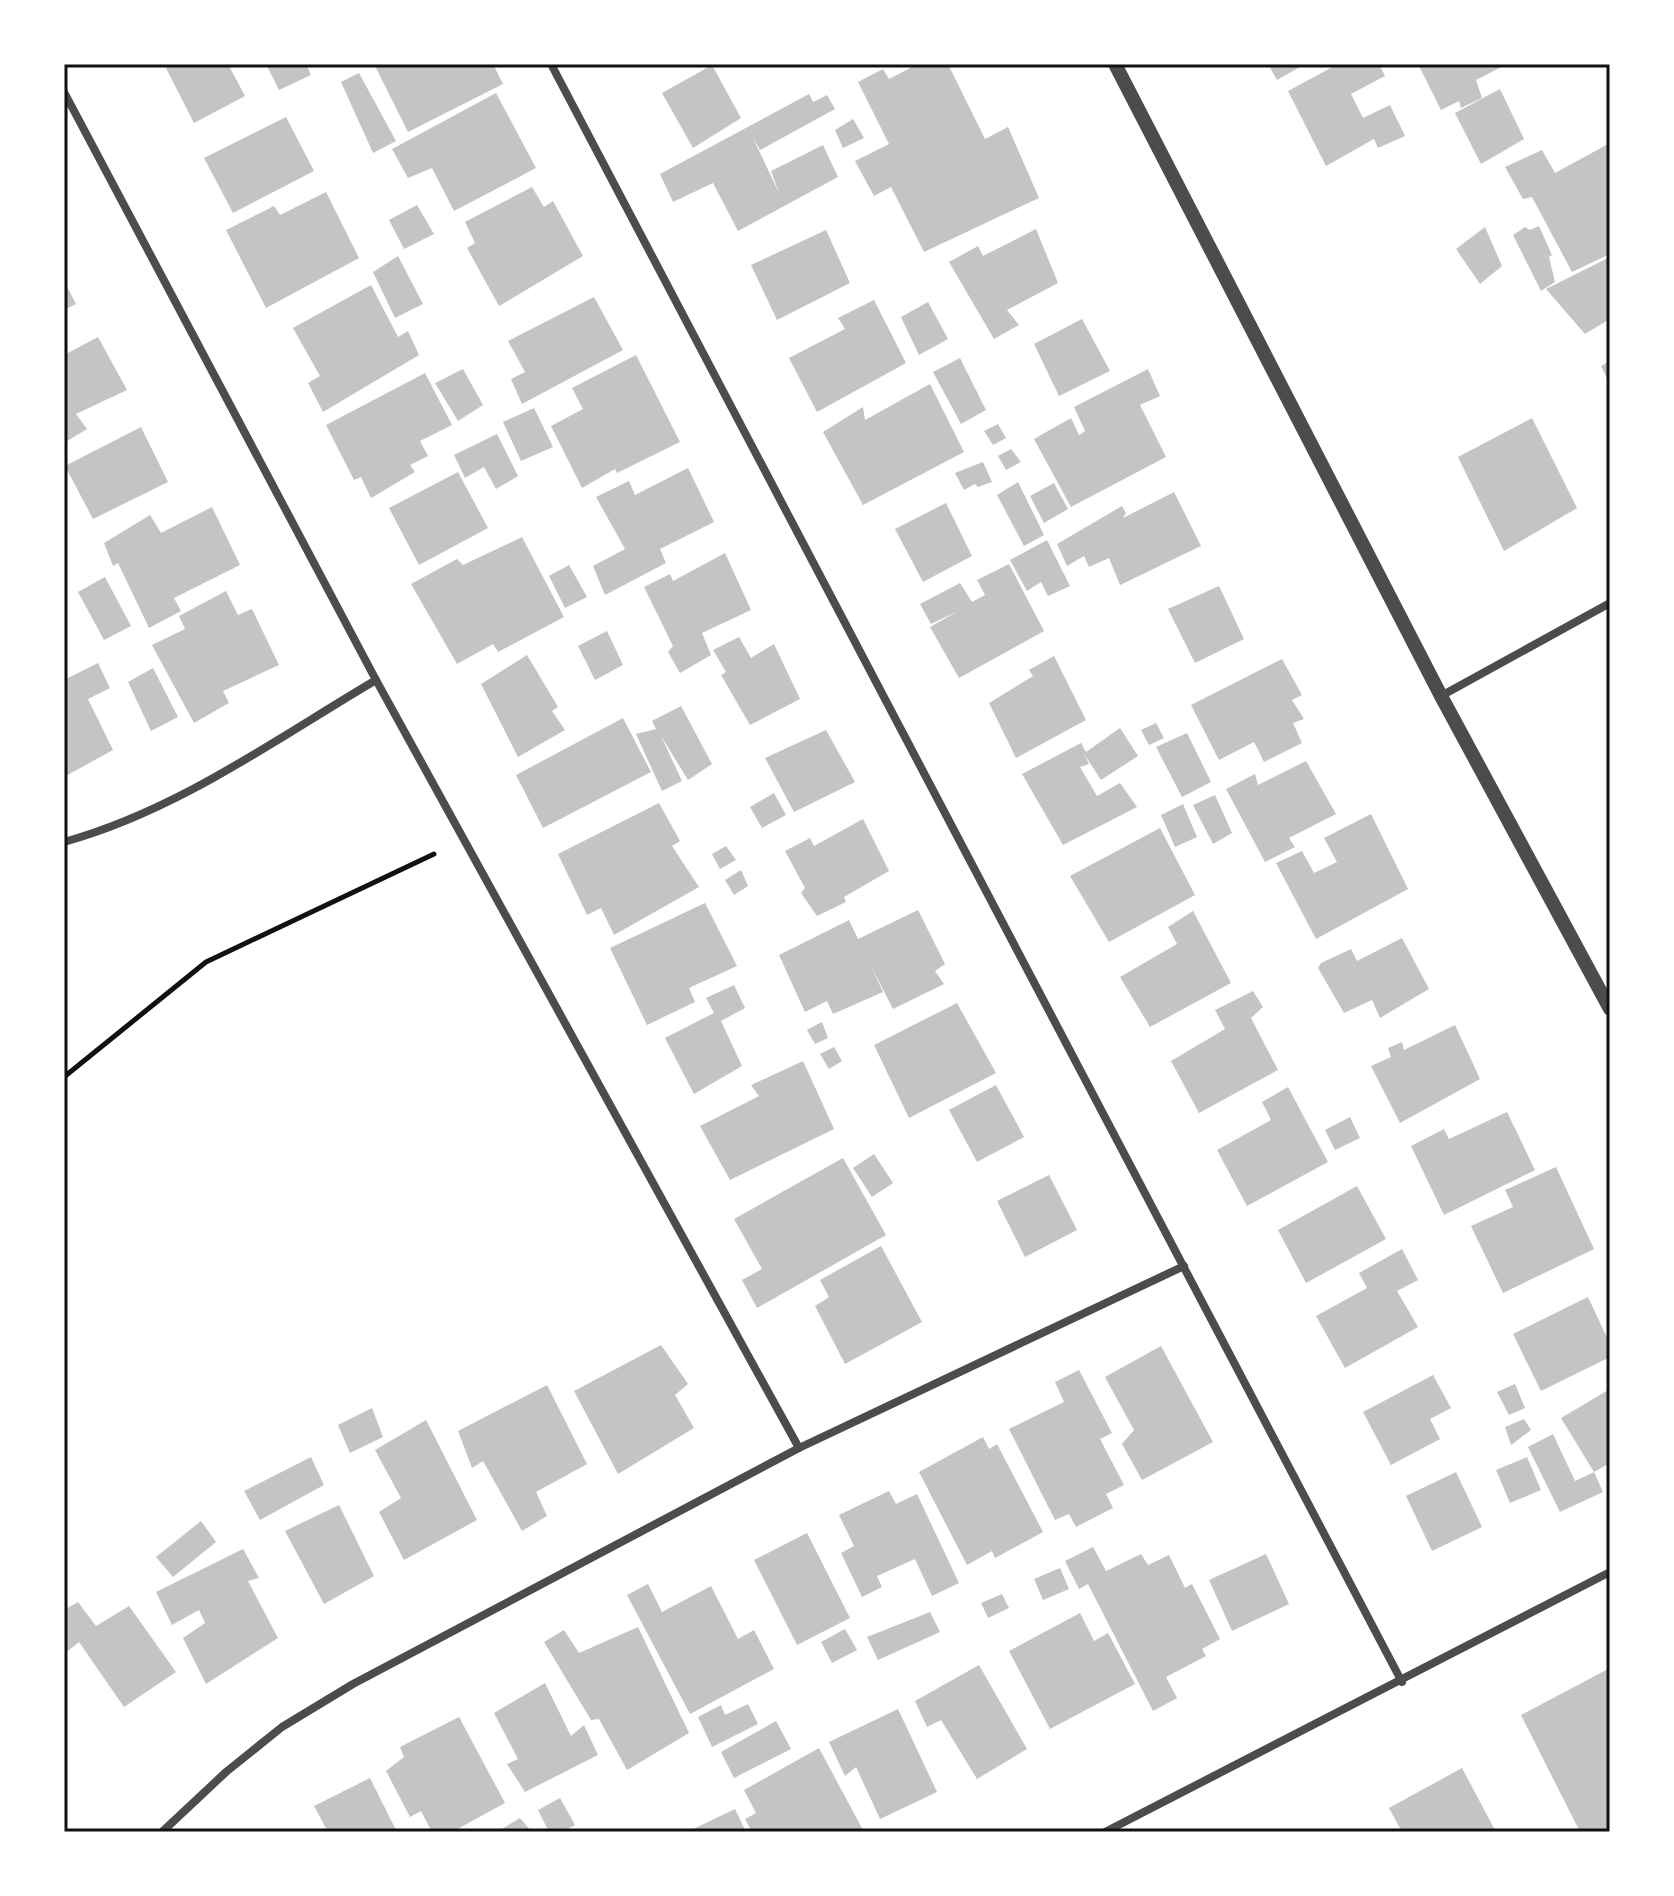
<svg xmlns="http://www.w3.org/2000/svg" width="1674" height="1896" font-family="'DejaVu Sans',sans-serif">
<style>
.building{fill:#c4c4c4}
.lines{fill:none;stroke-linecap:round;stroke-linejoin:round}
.path{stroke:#111;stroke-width:5}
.minor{stroke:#4c4c4c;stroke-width:8}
.tertiary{stroke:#4c4c4c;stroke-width:14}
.neatline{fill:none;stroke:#111;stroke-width:3}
</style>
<rect width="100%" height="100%" fill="#fff"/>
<g class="building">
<polygon points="173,64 228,64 245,96 194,123 166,68"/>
<polygon points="266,64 306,64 311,75 279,90"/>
<polygon points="374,64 493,64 503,84 408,132"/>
<polygon points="918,64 948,64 985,139 1008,127 1039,198 924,252 891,187 874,196 855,161 889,144 858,82 883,69 889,79"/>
<polygon points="1268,64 1305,64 1277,80"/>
<polygon points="1338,64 1379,64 1385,76 1351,94 1363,118 1390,105 1405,136 1378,148 1374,139 1326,166 1288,91"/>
<polygon points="1418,64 1507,64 1476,80 1482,98 1461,108 1459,101 1441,110"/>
<polygon points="712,65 741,118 693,148 662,93"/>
<polygon points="359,73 396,141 373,153 341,82"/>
<polygon points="1500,89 1524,139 1481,164 1455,113"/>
<polygon points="496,93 536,168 454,211 432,168 408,178 392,149"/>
<polygon points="809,94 813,102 827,95 835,109 760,150 752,136 779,193 771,171 823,145 838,177 738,231 713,183 673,202 660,174"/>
<polygon points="286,117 314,171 233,213 204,158"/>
<polygon points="853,119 864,138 843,148 835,130"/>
<polygon points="1610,143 1610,254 1572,272 1532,197 1523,199 1505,167 1542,150 1555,173"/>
<polygon points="532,187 544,207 553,201 583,256 499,306 467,248 475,243 465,222"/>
<polygon points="326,192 359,258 266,308 226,230 274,206 280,215"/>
<polygon points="417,205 434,234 404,249 389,220"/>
<polygon points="1539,226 1552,255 1549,257 1555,282 1541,291 1513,235 1525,227 1530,230"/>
<polygon points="1485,227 1502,266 1480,284 1456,249"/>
<polygon points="1036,229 1058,283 1007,310 1019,325 994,339 949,262 978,246 983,256"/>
<polygon points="826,230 850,283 777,320 751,265"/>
<polygon points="398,256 423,304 395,318 373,272"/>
<polygon points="1610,257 1610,319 1585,334 1546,289"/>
<polygon points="64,281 76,304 64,310"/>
<polygon points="371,285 398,337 408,331 419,355 323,412 308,383 320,376 293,328"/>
<polygon points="594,297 623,350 522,404 511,379 525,372 508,341"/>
<polygon points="874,300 906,363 817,412 789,358 845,329 838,318"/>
<polygon points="928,302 948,339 919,355 901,317"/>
<polygon points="1082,319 1110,371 1059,396 1034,344"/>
<polygon points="98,337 127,390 76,414 87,429 64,443 64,355"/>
<polygon points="636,355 680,442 617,473 615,469 582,488 551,426 583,409 572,388"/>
<polygon points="960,358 986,410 961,424 933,372"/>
<polygon points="1610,361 1610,385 1601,366"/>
<polygon points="463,369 483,405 458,421 435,383"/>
<polygon points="1148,369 1160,396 1140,405 1166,457 1071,507 1034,439 1071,418 1079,435 1085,431 1074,407"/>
<polygon points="425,373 452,425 420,441 428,456 410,465 415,472 371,498 361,477 354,480 326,425"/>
<polygon points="930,384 964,452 863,505 823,432 863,407 865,420"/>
<polygon points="534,408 553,447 521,461 503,422"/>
<polygon points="1532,418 1577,508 1504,551 1458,457"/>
<polygon points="998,424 1006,438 993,445 984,431"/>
<polygon points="141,427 168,482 93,519 65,466"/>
<polygon points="497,434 518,476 496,489 484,467 465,478 454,455"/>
<polygon points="1011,449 1021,462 1006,470 998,456"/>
<polygon points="983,462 992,482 978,487 975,484 964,490 955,473"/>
<polygon points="688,468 714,522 660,549 666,563 605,595 593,566 625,549 596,497 629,481 635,495"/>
<polygon points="458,472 488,528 419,565 389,508"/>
<polygon points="1018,482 1044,535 1024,546 997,495"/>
<polygon points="1054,483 1068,509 1044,523 1030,496"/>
<polygon points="1174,492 1201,546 1120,585 1109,558 1089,567 1084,556 1067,566 1057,544 1122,506 1126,513 1123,518"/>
<polygon points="946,503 972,556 923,582 895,529"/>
<polygon points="212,507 240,565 174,598 181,611 149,628 118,563 113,566 104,543 150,515 161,533"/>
<polygon points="522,537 564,617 498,652 493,644 457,664 411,584 457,559 463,565"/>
<polygon points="1047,540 1070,586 1048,596 1041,582 1027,591 1010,560"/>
<polygon points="725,553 751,610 702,633 711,655 680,673 668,652 673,646 644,587 670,574 673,581"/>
<polygon points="1009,564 1044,631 959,678 930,627 958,611 931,624 920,604 960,583 972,602 985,595 977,580"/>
<polygon points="569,565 587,597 565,608 549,576"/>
<polygon points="105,577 131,626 104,640 78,592"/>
<polygon points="1219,586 1244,639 1195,663 1168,609"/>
<polygon points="226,591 238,615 252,609 279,665 223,691 229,703 194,723 152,645 185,629 179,616"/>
<polygon points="607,631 623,665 595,680 578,646"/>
<polygon points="739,637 751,658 774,644 800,699 750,725 721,675 726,672 713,650"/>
<polygon points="527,655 558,707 552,711 565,730 518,757 481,684"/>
<polygon points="1054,656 1086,720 1016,758 989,703 1033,676 1029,670"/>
<polygon points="1282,659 1302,695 1292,700 1304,719 1293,723 1302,743 1264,762 1254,742 1219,760 1191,705"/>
<polygon points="98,663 110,688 88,699 113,750 64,777 64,680"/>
<polygon points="153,668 178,717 151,731 128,682"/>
<polygon points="681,706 712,764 688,780 661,736 682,781 662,791 636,734 656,729 652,721"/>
<polygon points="623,718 651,772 543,828 516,775"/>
<polygon points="1156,723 1164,738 1149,745 1141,730"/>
<polygon points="1120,728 1138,756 1101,780 1084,754 1089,764 1080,767 1097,796 1120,783 1137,807 1063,845 1022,774 1081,743 1086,752"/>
<polygon points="826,730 855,782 794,812 765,758"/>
<polygon points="1187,733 1211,782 1182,797 1156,747"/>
<polygon points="1306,761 1336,814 1289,838 1295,847 1265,862 1226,789 1255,774 1258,785"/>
<polygon points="774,793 786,815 762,828 750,807"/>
<polygon points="1215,795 1232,833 1213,844 1193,805"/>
<polygon points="659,803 680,841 672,846 699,887 614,935 601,908 587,915 558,854"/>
<polygon points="1183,804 1197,837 1175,847 1161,815"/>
<polygon points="1371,814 1408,889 1316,939 1276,863 1302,851 1314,873 1337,862 1324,838"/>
<polygon points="863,819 889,871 844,897 846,902 817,916 801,893 805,888 785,851 810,838 814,846"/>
<polygon points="1160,828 1195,895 1109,942 1070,876"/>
<polygon points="726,846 736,860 720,869 712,854"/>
<polygon points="741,870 748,886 734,895 725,880"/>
<polygon points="705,903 737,966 689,988 695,1002 647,1025 610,948"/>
<polygon points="918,910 945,964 935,971 944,984 893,1009 870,964 883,992 833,1014 827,1001 805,1012 779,955 849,920 858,939"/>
<polygon points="1193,911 1231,983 1150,1027 1120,977 1177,944 1168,927"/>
<polygon points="1402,938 1429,989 1380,1018 1372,1000 1344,1013 1318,968 1321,963 1351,949 1357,961"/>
<polygon points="734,985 745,1008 721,1021 742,1066 694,1094 665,1038 714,1013 706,998"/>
<polygon points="1253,991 1263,1007 1251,1018 1278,1070 1199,1113 1171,1061 1225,1029 1215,1010"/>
<polygon points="957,1003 996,1073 909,1118 874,1045"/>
<polygon points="822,1022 828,1038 815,1044 807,1030"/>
<polygon points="1455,1025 1480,1079 1400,1123 1371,1066 1391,1057 1388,1048 1402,1042 1404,1050"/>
<polygon points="834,1047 842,1061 829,1069 820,1054"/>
<polygon points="803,1061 834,1129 730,1180 700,1126 759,1096 751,1085"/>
<polygon points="996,1085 1024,1137 977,1162 949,1110"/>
<polygon points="1288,1087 1328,1162 1247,1206 1217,1150 1271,1120 1262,1102"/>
<polygon points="1507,1112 1535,1170 1444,1215 1411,1146 1444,1129 1449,1139"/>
<polygon points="1350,1117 1360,1138 1335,1150 1325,1130"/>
<polygon points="874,1154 893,1183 872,1197 853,1168"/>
<polygon points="843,1158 886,1235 757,1308 742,1280 762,1269 734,1219"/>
<polygon points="1556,1167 1594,1249 1503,1293 1471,1226 1513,1207 1505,1190"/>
<polygon points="1049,1175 1077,1230 1025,1257 997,1201"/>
<polygon points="1357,1186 1386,1239 1306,1283 1278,1230"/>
<polygon points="881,1246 922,1322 845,1364 815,1306 829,1297 820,1280"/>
<polygon points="1402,1249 1418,1280 1397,1291 1418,1327 1345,1368 1316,1316 1367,1288 1359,1273"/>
<polygon points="1588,1297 1610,1344 1610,1357 1541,1391 1513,1334"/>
<polygon points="661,1345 688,1384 675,1395 694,1428 618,1474 574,1391"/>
<polygon points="1161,1346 1213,1442 1142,1480 1122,1444 1134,1430 1105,1377"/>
<polygon points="1079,1370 1112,1433 1100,1439 1124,1485 1106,1494 1113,1508 1076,1527 1069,1514 1055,1520 1009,1429 1064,1402 1055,1382"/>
<polygon points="1433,1375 1451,1408 1430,1419 1440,1439 1391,1465 1363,1412"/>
<polygon points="1515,1384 1525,1408 1509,1415 1497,1392"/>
<polygon points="547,1385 587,1464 536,1492 547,1516 522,1531 483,1461 472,1468 458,1431"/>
<polygon points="1610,1389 1610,1463 1594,1472 1561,1418"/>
<polygon points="372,1408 383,1437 350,1453 338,1425"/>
<polygon points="1524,1419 1531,1430 1511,1445 1505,1427"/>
<polygon points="426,1420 477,1520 404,1560 379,1512 401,1498 375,1450"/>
<polygon points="1553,1434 1575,1481 1594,1472 1603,1492 1560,1512 1528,1447"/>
<polygon points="983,1437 989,1449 997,1444 1043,1532 995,1558 992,1551 967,1565 919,1472"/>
<polygon points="311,1457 324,1485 260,1520 244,1491"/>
<polygon points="1527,1457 1541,1490 1510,1503 1496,1470"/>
<polygon points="1456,1472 1482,1527 1432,1551 1406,1496"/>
<polygon points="889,1491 896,1504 917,1494 959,1583 932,1596 915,1559 877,1576 882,1587 862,1597 841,1553 854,1546 839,1515"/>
<polygon points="339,1505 374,1576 324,1604 285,1531"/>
<polygon points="201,1521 216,1542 173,1577 156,1557"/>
<polygon points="807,1533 850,1618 797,1645 754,1560"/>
<polygon points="1093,1547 1106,1571 1141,1554 1148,1565 1169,1555 1185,1588 1192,1584 1220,1639 1202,1649 1206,1656 1166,1677 1177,1698 1153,1711 1088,1584 1079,1589 1065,1561"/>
<polygon points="243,1549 259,1578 248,1581 278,1638 206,1684 183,1638 205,1623 199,1610 172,1625 156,1592"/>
<polygon points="1266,1554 1289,1604 1232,1631 1209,1580"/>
<polygon points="1060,1568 1069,1589 1043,1600 1034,1579"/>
<polygon points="648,1584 662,1612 711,1586 738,1639 754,1630 774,1669 690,1714 627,1595"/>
<polygon points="1002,1594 1009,1608 988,1618 981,1603"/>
<polygon points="78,1602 96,1626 129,1606 176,1672 124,1707 79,1642 64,1654 64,1610"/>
<polygon points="930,1612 940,1632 878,1660 867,1637"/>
<polygon points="1080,1613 1094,1641 1108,1633 1135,1684 1050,1729 1009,1651"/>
<polygon points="638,1627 689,1733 627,1770 599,1719 591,1720 544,1642 564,1630 579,1653"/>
<polygon points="845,1629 857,1650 832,1663 821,1642"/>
<polygon points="979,1665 1027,1749 977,1779 941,1720 927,1727 915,1701"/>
<polygon points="1610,1668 1610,1832 1580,1832 1521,1715"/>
<polygon points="545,1683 571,1736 584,1725 598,1755 525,1792 507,1764 518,1759 494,1713"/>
<polygon points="748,1704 758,1724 712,1747 698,1717 721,1705 725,1715"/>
<polygon points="898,1709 937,1792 880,1819 856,1767 845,1776 829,1742"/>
<polygon points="459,1717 505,1803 452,1832 432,1832 421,1811 410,1817 386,1771 404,1757 400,1747"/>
<polygon points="776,1721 791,1749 734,1778 721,1752"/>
<polygon points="819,1748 864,1832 752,1832 745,1819 756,1813 744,1790"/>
<polygon points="1462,1768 1496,1832 1402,1832 1389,1808"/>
<polygon points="370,1778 397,1832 328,1832 314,1806"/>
<polygon points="560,1798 575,1825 562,1832 549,1832 538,1810"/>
<polygon points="735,1809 746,1832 687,1832"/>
<polygon points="520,1818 532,1832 497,1832"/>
</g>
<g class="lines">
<polyline class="path" points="64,1077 206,962 434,854"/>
<g class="minor">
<polyline points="551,64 1402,1682"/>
<polyline points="64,92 376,680 799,1448"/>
<polyline points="1441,696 1610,603"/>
<path d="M64,842C177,811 276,739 376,680"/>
<polyline points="162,1832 226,1772 282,1727 353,1684 799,1448 1184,1266"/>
<polyline points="1105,1832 1610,1572"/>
</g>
<polyline class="tertiary" points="1115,64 1441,696 1610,1009"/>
</g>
<rect width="1674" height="1896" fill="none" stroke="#ffffff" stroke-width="132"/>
<rect x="66" y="66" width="1542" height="1764" class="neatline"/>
</svg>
